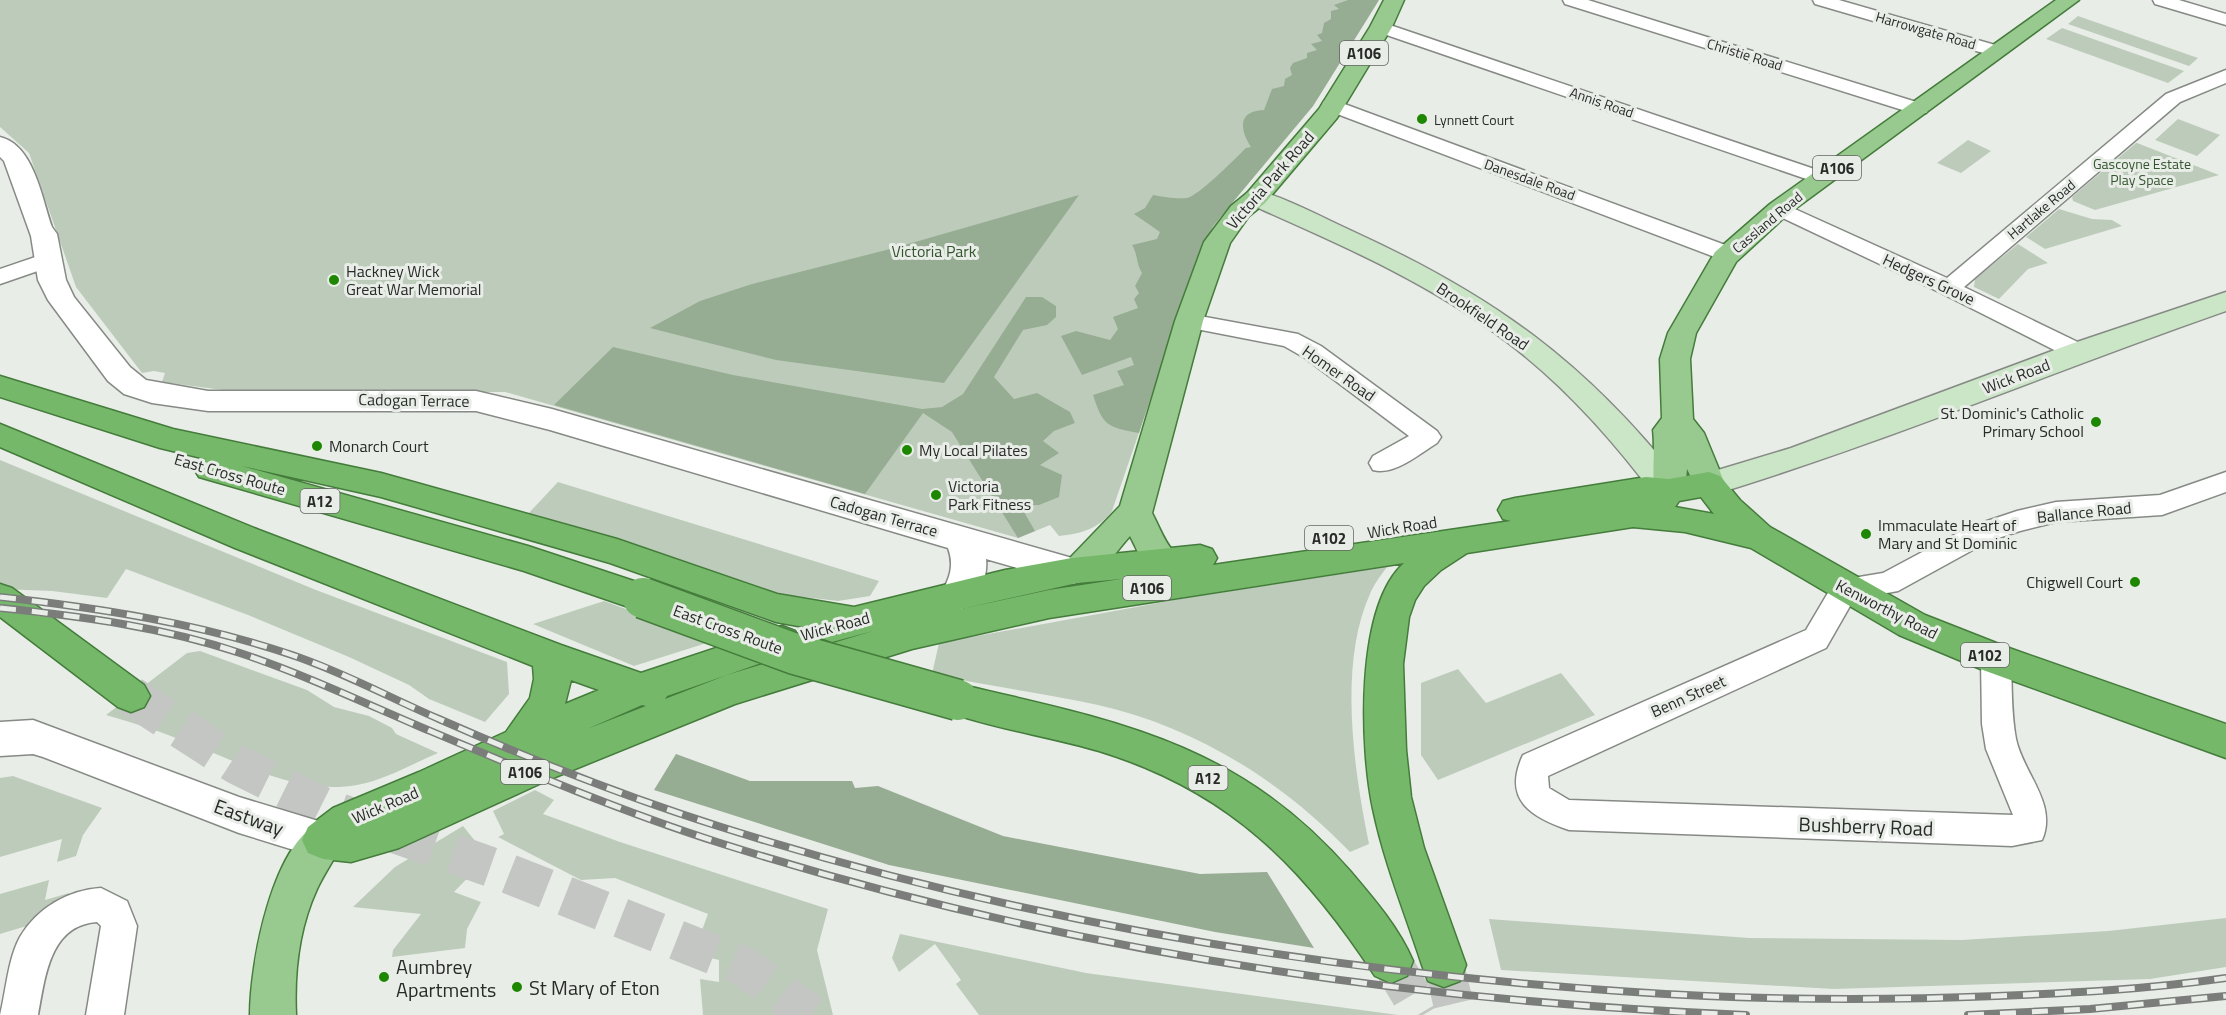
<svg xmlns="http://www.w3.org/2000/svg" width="2226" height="1015" font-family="'Titillium Web',sans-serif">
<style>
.green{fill:#bdccba}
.forest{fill:#97ad93}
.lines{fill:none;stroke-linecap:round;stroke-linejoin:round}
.trunk-tunnel{stroke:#c3c6c2;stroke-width:40;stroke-dasharray:40 20;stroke-linecap:butt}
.minor-casing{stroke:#868a85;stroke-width:3}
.tertiary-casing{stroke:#868a85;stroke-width:3}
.secondary-casing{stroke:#868a85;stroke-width:3}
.primary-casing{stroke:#447c3b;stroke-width:3}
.trunk-casing{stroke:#447c3b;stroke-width:3}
.minor{fill:#fff;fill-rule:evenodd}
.tertiary{fill:#fff;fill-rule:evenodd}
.secondary{fill:#cbe5c7;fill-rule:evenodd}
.primary{fill:#98ca8f;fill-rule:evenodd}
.trunk{fill:#76b86a;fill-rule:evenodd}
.rail-casing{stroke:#7a7d7a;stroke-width:8}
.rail{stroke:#e9ede8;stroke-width:5;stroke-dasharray:16;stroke-linecap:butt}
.trunk-bridge-casing{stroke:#447c3b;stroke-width:43;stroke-linecap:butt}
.trunk-bridge{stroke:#76b86a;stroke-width:40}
.poi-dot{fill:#1e8700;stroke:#e9ede8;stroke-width:2}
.labels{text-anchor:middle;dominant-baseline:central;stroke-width:6;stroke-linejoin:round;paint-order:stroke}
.far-street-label{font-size:14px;fill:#292b29;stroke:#e9ede8}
.far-poi-label{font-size:14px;fill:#292b29;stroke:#e9ede8;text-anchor:start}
.far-park-label{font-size:14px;fill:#34562f;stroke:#e9ede8}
.shield{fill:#e9ede8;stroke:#636562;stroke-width:1.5}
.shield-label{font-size:15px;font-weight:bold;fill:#292b29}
.street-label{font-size:16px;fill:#292b29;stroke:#e9ede8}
.park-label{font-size:16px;fill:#34562f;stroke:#e9ede8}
.poi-label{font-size:16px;fill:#292b29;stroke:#e9ede8;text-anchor:start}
.near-street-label{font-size:20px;fill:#292b29;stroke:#e9ede8}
.near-poi-label{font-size:20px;fill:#292b29;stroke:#e9ede8;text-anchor:start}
</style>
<rect width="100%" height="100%" fill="#e9ede8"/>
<g class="green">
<path d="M0,0H1379L1313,106L1221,216L1205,241L1112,511C1099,529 1080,534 1059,536L1050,525L1018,538L505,392H238L162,382L165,373L154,371L142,373L76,287L29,153L0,127Z"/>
<polygon points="2078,16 2198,58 2189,66 2068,24"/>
<polygon points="2062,28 2184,71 2168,83 2046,39"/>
<polygon points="2178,119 2220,135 2197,156 2155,140"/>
<polygon points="1968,140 1991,151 1961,173 1937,163"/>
<polygon points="2136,143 2137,143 2219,175 2095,210 2073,201 2072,197"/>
<polygon points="2059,209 2092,219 2112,220 2122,226 2045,249 2026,237"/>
<polygon points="2018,244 2048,263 2028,269 1999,299 1974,287 1975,279"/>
<polygon points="0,460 316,590 507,662 509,694 485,722 429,699 409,685 349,657 248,615 126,569 107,598 52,591 0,589"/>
<polygon points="558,482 879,581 870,596 838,601 795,596 786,601 527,515"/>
<path d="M1387,567C1381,575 1374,584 1370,594C1338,665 1354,770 1369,844L1350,852C1282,781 1195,727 1098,705C1043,693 987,686 932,674L939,643L1180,599Z"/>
<polygon points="604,601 713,641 634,666 533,624"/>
<path d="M200,651L307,690L334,707L369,716L392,728L396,734L438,753C412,764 385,780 357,785C294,796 234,759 176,738C153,729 130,722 106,715L187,653Z"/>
<polygon points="1458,669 1486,703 1561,673 1595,715 1438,780 1421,755 1421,683"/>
<polygon points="13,776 102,808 83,835 76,856 57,862 62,839 0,857 0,778"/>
<polygon points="535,790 554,800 543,814 620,842 828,909 817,950 833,1015 703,1015 700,979 719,982 719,960 693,954 708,914 615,878 581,880 498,837 504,834 493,811"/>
<polygon points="463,826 488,857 454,892 481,902 467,929 465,948 392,957 393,950 421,914 353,907 395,867"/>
<polygon points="49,880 45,900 69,893 68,901 43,921 0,934 0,894"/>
<polygon points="2226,918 2226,967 2150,979 1834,989 1501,970 1489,919 1749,938 1962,940 2108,931"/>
<polygon points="900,934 1086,973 1398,1015 979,1015 956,984 961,980 935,944 899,972 892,958"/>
</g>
<g class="forest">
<path d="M1348,0H1379L1313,106L1213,226L1190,278L1139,433C1107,427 1103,426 1093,395L1124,385L1117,371L1134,365L1131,357L1082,375L1061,336L1076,331L1110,340L1118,329L1113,317L1138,308L1134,299L1139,293L1135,286L1142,273C1136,263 1138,255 1132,245L1157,239L1160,232L1134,214L1145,208L1153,195C1163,197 1177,199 1187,198C1198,196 1235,159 1246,148L1251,147C1240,130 1237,111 1264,110L1272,89L1284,86L1285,79L1292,75L1290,68L1293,63L1307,58V53L1317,50L1311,44L1322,41L1317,35L1322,33L1324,23L1331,19V11L1339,9L1334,5Z"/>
<polygon points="1079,195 944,383 776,360 650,328 700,301 752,284 894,248"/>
<polygon points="1026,297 1042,297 1056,306 1056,317 1047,325 1023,330 994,377 1014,399 1037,393 1070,412 1075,423 1054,431 1043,441 1059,453 1040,465 1062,475 1059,497 1039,505 1020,505 1035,531 1018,538 952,432 923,413 865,494 554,405 613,347 733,375 922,409 942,407 963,394"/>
<polygon points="676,754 750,781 852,781 855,788 878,786 1003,836 1200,874 1267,872 1314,948 1215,932 889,865 654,790"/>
</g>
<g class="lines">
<g class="trunk-tunnel">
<polyline points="131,696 236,764 327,809 499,870 743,966 811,1015"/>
<polyline points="1391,961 1423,1015"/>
<polyline points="1444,965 1456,1015"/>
</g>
<defs>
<g id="minor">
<polygon points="1563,0 1588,0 1926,105 1929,109 1926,113 1912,113 1565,4"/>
<polygon points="1813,0 1839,0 2002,47 2005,51 2002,55 1990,55 1815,4"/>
<polygon points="2153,0 2179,0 2226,14 2226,25 2155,4"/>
<polygon points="1381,22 1829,174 1832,178 1829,182 1815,182 1375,31 1372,27 1375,23"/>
<polygon points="2226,70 2226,83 2180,102 1964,287 2086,346 2090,352 2086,358 2078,360 2070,358 1941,293 1772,213 1768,209 1772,205 1786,205 1947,278 2166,94"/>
<polygon points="1331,99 1736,249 1739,254 1736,259 1720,259 1324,109 1322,105 1324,101"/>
<polygon points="50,252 58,254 61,259 58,264 0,284 0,269"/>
<path d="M1189,314L1298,334L1321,346L1437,431L1441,437L1437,443C1419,454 1394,476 1373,470L1369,463L1373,456L1409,436L1305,358L1284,346L1181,326L1177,321L1181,316Z"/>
<path d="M2226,472V492L2162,515L2056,522L2020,531L1989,541L1898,591L1854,599L1826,648L1548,776L1549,788L1569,800L2013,815L1986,749L1982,724L1981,659L1985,650L1996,647L2007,650L2011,659C2012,686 2011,713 2016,739C2023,773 2058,804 2042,840L2012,846L1569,830C1531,817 1502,800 1523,755L1806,630L1835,581L1883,573L1969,527L2017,511L2056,502L2160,495Z"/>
<path d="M101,888L127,901L137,926L124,1015H86L101,926L97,922C49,925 45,979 38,1015H0C6,991 8,959 20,937C37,908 68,890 101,888Z"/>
</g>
<g id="tertiary">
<path d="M0,137C34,145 42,199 52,227L57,234L66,280L74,297L130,367L146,380L208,391H476L552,409L1072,558L1084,561L1089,571L1084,581L1072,584L986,559C988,577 980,591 970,606L958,610L946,606L940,596C949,579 955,567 948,548L550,430L476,411H208L152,403L124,394L108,381L48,300L38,280L31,236L4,161L0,157Z"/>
<polygon points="33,720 239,797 338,827 344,840 338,853 323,859 239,833 43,757 33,754 0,756 0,722"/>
</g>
<g id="secondary">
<path d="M1256,190C1289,199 1321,217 1352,231C1492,295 1585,361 1681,483L1685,491L1681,499L1669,503L1657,499C1614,441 1565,386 1507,342C1429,282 1337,243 1247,203L1243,198L1247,193Z"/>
<path d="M2226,292V311C2053,371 1884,443 1709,496L1698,492L1693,484L1698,476L1791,448L2068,345Z"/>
</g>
<g id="primary">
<path d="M1384,0H1404L1392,27L1337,118L1265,203L1249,216L1230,243L1203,321L1152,513C1167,542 1167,555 1200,566L1205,576L1200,586C1189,589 1184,588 1173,584C1145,575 1143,561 1130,536C1110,558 1093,591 1060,581L1055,571L1060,561L1069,559L1120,506L1175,321L1204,242L1231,206L1247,193L1319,109L1370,27Z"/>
<path d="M2056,0H2079L1788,214L1736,262L1696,333L1690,359L1693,419L1704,433L1725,484L1720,492L1709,496L1698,492L1687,469L1685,491L1681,499L1669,503L1657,499C1650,486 1656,450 1653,430L1662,418L1660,359L1668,333L1715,252L1770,204Z"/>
<path d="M323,821L338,827L344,840C336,857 325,872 317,889C299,928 294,972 296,1015H250C250,965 272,841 323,821Z"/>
</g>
<g id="trunk">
<path d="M0,376L173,429L381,473L617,539L777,594L854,607L1005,570L1072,558L1200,545L1212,549L1217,558L1213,565L1511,521L1503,519L1498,510L1503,501L1515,498L1646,477L1669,479L1709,472L1720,476L1740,500L1770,527L1925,615L2009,648L2226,724V758L1983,670L1899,635L1751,548L1685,532L1633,527L1467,553L1441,570L1424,586L1415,600L1409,617L1403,664L1406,750L1411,797L1424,848L1466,965L1460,981L1444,987L1428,981L1422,965C1405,913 1384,862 1373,809C1360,748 1355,607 1404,563L1049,618L912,649L735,704L548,780L399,848L351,862L323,859L308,853L302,840L308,827L333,808L419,772L506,732L530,698L534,679L533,666L235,548L0,447V424L259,530L561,645L641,673L782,626L795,631L800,641L795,651L667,696L665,699L727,675L873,631L832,642L819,637L815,629L776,622L610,563L381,497L242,466L528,546L655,588L661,598L655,608L643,612L524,571L199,477L194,469L199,461L206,459L160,448L0,397ZM1701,497L1714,514L1675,507L1679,501ZM1121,579L1049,590L961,609L1077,583ZM571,680L599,690L565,704ZM642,705L646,706L587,729Z"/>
<polygon points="0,584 12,588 144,685 150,696 144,707 131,712 118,707 0,617"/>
<path d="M958,684C1117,721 1238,742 1351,872C1374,899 1399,928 1413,961L1407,976L1391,983L1375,976C1303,866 1229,791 1099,751C1048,736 995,729 945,711L939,700L945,689Z"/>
</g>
</defs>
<use href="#minor" class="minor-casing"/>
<use href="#tertiary" class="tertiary-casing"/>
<use href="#secondary" class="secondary-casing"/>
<use href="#primary" class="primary-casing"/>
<use href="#trunk" class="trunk-casing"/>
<use href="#minor" class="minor"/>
<use href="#tertiary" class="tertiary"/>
<use href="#secondary" class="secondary"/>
<use href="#primary" class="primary"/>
<use href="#trunk" class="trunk"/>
<defs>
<g id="rail">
<path d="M0,597C99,608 198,623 292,655C343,672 390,698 439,719C530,759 623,796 718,826C1011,919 1313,970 1619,991C1745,1000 1871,1001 1997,996C2074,993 2150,989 2226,978"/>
<path d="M0,608C81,616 162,627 240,653C300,673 358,700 416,725C516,767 617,810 720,843C1051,948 1400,1001 1746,1015"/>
<polyline points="1968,1015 2090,1009 2226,996"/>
</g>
</defs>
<use href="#rail" class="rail-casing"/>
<use href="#rail" class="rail"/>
<defs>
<polyline id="trunk-bridge" points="643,598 795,654 958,700"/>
</defs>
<use href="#trunk-bridge" class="trunk-bridge-casing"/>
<use href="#trunk-bridge" class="trunk-bridge"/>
</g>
<g class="poi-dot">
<circle cx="1422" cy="119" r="6"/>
<circle cx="334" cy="280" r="6"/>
<circle cx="2096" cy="422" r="6"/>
<circle cx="317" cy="446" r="6"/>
<circle cx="907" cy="450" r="6"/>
<circle cx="936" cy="495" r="6"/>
<circle cx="1866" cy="534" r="6"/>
<circle cx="2135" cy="582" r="6"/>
<circle cx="384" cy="977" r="6"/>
<circle cx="517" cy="987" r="6"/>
</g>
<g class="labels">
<g class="far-street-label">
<text transform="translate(1926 30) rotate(16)">Harrowgate Road</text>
<text transform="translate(1745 54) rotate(17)">Christie Road</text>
<text transform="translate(1602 102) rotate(19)">Annis Road</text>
<text transform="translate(1530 179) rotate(20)">Danesdale Road</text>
<text transform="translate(2041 209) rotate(-40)">Hartlake Road</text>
<text transform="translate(1767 222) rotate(-40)">Cassland Road</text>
</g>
<g class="far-poi-label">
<text x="1434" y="119">Lynnett Court</text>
</g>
<g class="far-park-label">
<text x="2142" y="163">Gascoyne Estate<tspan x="2142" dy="16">Play Space</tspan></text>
</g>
<g class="shield">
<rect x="1340" y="41" width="48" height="24" rx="4.5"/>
<rect x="1813" y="156" width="48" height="24" rx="4.5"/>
<rect x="300.5" y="489" width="39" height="24" rx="4.5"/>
<rect x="1305" y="526" width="48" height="24" rx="4.5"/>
<rect x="1123" y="576" width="48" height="24" rx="4.5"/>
<rect x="1961" y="643" width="48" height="24" rx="4.5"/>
<rect x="501" y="760" width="48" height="24" rx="4.5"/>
<rect x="1188.5" y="766" width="39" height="24" rx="4.5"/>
</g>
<g class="shield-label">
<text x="1364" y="53">A106</text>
<text x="1837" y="168">A106</text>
<text x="320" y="501">A12</text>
<text x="1329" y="538">A102</text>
<text x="1147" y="588">A106</text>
<text x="1985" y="655">A102</text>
<text x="525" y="772">A106</text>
<text x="1208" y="778">A12</text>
</g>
<g class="street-label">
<text transform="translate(1270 180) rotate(-49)">Victoria Park Road</text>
<text transform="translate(1929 279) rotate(25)">Hedgers Grove</text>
<text transform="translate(1483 316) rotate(34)">Brookfield Road</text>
<text transform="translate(1339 373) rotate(35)">Homer Road</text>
<text transform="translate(2016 376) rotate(-21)">Wick Road</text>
<text transform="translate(414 400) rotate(1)">Cadogan Terrace</text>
<text transform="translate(230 474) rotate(16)">East Cross Route</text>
<text transform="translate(2084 512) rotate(-6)">Ballance Road</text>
<text transform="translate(884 516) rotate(16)">Cadogan Terrace</text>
<text transform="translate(1402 527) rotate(-9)">Wick Road</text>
<text transform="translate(1887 609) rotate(27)">Kenworthy Road</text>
<text transform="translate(835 626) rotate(-15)">Wick Road</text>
<text transform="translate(728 629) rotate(20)">East Cross Route</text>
<text transform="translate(1688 696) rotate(-24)">Benn Street</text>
<text transform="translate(385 805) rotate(-23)">Wick Road</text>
</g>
<g class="park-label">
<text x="934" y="251">Victoria Park</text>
</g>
<g class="poi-label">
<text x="346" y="271">Hackney Wick<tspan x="346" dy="18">Great War Memorial</tspan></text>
<text x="2084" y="413" text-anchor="end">St. Dominic's Catholic<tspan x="2084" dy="18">Primary School</tspan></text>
<text x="329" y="446">Monarch Court</text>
<text x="919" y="450">My Local Pilates</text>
<text x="948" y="486">Victoria<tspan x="948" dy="18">Park Fitness</tspan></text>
<text x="1878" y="525">Immaculate Heart of<tspan x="1878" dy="18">Mary and St Dominic</tspan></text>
<text x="2123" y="582" text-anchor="end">Chigwell Court</text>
</g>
<g class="near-street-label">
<text transform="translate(249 817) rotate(20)">Eastway</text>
<text transform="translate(1866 826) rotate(2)">Bushberry Road</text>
</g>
<g class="near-poi-label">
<text x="396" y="966">Aumbrey<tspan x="396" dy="23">Apartments</tspan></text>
<text x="529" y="987">St Mary of Eton</text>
</g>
</g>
</svg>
